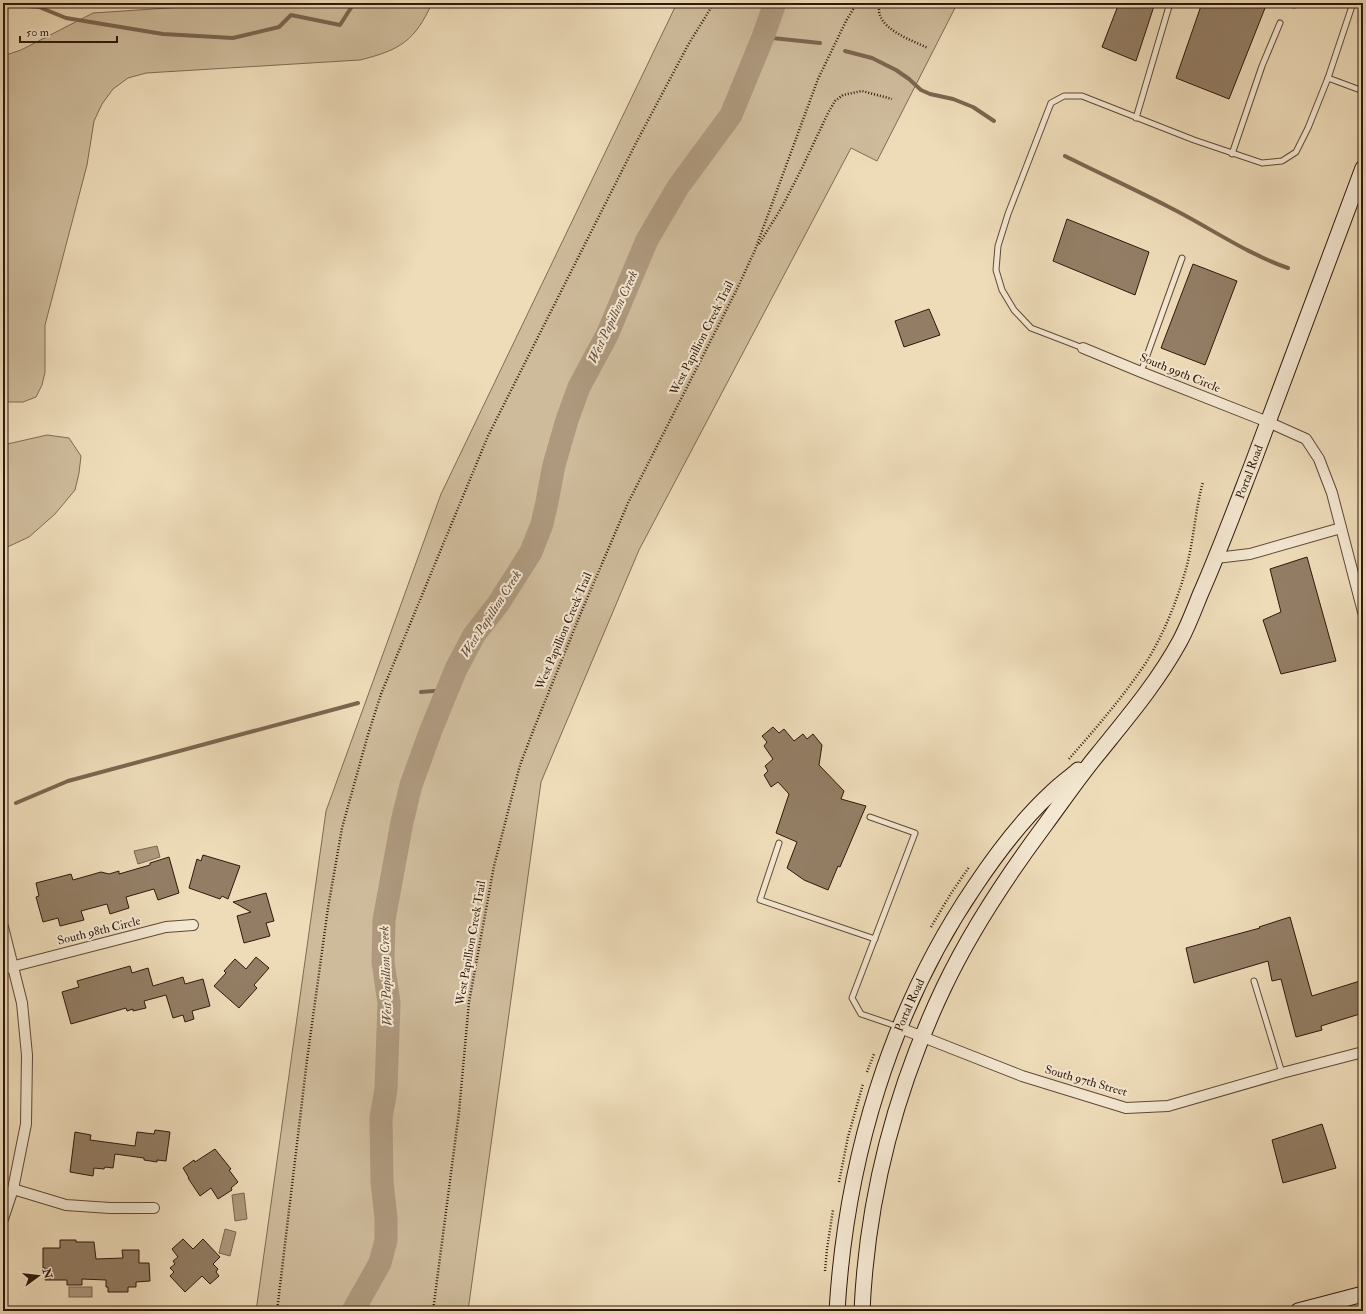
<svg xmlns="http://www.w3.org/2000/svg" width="1366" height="1314" font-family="'IM FELL Double Pica',serif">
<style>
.green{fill:#cebb9b;stroke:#806a53}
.water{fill:#ae997e;stroke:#7c6550}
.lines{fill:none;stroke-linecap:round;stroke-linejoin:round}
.stream{stroke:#7c6550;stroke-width:4}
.river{stroke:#ae997e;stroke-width:23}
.building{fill:#937e65;stroke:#31180b}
.lane-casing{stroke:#604936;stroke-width:7}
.street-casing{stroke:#604936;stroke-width:12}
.secondary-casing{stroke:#31180b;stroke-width:17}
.path{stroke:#31180b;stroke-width:2.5;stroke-dasharray:1 2;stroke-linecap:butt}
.lane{stroke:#f4e8d2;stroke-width:5}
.street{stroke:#f4e8d2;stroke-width:10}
.secondary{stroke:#f4e8d2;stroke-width:15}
.labels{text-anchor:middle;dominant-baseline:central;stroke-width:4;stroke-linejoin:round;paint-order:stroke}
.street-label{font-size:12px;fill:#31180b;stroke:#f4e8d2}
.water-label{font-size:13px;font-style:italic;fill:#634c39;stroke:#f4e8d2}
</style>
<rect width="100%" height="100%" fill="#eedcb9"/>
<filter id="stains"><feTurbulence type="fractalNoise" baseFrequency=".005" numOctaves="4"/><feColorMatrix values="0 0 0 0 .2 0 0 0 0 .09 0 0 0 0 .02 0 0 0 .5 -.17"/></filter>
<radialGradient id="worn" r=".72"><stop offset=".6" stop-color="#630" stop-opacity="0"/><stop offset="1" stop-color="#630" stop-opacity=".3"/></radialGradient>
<g class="green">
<path d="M218,3H432C415,41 400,50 360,60L146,73L128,78L113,89L102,104L94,121L87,165L45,325V372L42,385L36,397L23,402H3V56L21,50L93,13L213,5Z"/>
<polygon points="677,3 957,4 877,161 851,148 639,550 541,782 468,1311 256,1311 326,811 441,494"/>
<polygon points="47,435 69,438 81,456 79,473 75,490 55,514 29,537 3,549 3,445"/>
</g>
<g class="water">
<polygon points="157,846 160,857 138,864 134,851"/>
<polygon points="244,1193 247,1219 235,1221 232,1195"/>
<polygon points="225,1229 236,1232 230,1256 219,1253"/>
<rect x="69" y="1287" width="23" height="10"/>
</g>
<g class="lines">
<g class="stream">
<polyline points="3,4 39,7 66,18 163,34 233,38 279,27 291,15 340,25 354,3"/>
<polyline points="763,37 820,43"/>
<polyline points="845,51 872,58 896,70 909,79 921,90 930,94 953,99 973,107 994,121"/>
<path d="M1065,156C1099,173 1134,189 1169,207C1209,227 1245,253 1288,268"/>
<polyline points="421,692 446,690"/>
<polyline points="16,803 68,781 358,703"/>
</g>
<polyline class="river" points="353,1311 380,1263 386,1240 386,1218 382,1182 381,1118 386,1089 389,1003 383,962 384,920 402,822 411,785 431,730 456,669 474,635 498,604 531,552 542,524 547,502 554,465 567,420 579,387 607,335 647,240 678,187 731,115 763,37 775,3"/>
</g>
<g class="building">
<polygon points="1119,3 1155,3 1136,61 1102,47"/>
<polygon points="1202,3 1267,3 1229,99 1176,78"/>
<polygon points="1067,219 1149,252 1135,295 1053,261"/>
<polygon points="1193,264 1237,281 1205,365 1161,348"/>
<polygon points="929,309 940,335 904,347 895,321"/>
<polygon points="1307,557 1336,661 1281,674 1263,620 1281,612 1270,569"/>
<polygon points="773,727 779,733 784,729 794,741 803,734 807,739 813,734 822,745 819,765 844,791 841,799 866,806 840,867 838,866 828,890 804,880 787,868 797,842 776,833 789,794 778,782 771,787 764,775 768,771 765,766 773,759 764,746 767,742 762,736"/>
<polygon points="203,855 240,866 228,899 222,896 220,899 189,888 197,859 201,861"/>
<polygon points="169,857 179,893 158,900 154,889 126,897 129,908 110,914 107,904 81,911 84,920 60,926 58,918 43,922 36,897 39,896 36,883 71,874 73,880 101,872 109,874 119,871 119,874 150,865 150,863"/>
<polygon points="266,893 274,921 266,923 270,936 244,943 237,916 251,912 233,902"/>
<polygon points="1290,917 1312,996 1363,980 1363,1013 1321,1026 1322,1030 1296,1037 1281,979 1272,981 1268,961 1194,983 1186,948 1260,928 1259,927"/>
<polygon points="256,957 269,968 254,985 257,988 239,1008 214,986 226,973 224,971 235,959 246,969"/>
<polygon points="130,966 132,973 148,968 153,986 183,977 185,984 203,979 210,1006 192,1011 194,1019 185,1022 183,1015 173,1018 166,995 144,1001 146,1008 133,1011 133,1009 127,1011 126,1008 71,1024 62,992 79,987 77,981"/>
<polygon points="1322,1124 1336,1168 1283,1183 1272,1140"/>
<polygon points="155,1130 170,1132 166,1161 157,1160 157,1162 144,1160 144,1158 115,1154 113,1168 105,1167 104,1169 94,1168 93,1176 70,1172 75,1132 91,1135 90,1140 135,1146 137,1132 154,1134"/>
<polygon points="215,1149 231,1169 229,1170 238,1182 231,1188 232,1190 218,1199 211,1188 200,1196 188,1178 189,1178 183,1168 194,1160 195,1162"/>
<polygon points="183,1239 193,1249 203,1239 220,1257 213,1264 218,1269 216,1272 219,1276 210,1284 202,1276 185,1292 170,1276 174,1272 170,1268 175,1264 173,1261 178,1257 172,1249"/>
<polygon points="60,1240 76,1240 76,1242 94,1242 96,1259 123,1258 122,1250 139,1250 139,1263 149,1263 150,1281 136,1282 136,1287 128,1287 128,1292 108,1292 108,1287 106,1287 106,1280 82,1279 82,1285 67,1285 67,1280 45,1280 45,1268 43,1268 43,1248 60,1248"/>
</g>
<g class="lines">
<defs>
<g id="lane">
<polyline points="1294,5 1294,3"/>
<polyline points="1328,78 1353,3"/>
<polyline points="1136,118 1170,3"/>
<polyline points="1232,154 1262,66 1280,23"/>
<polyline points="1083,348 1031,328 1014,310 1002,290 996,270 998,246 1008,214 1051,103 1064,96 1082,96 1194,140 1262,163 1282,161 1296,152 1308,128 1328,78 1363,91"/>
<polyline points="1141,372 1182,258"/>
<polyline points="870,817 915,833 852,998 861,1014 899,1027"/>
<polyline points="779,843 760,900 875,939"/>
<polyline points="1254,981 1282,1073"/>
</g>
<g id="street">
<polyline points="1083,348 1141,372 1268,422 1306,439 1319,459 1332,493 1363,612"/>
<polyline points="1216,558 1250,554 1341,528"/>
<polyline points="3,927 22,1003 27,1055 26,1124 13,1189 3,1219"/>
<polyline points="3,969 166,927 193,925"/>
<polyline points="900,1028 1022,1076 1126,1108 1168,1106 1282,1073 1363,1052"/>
<polyline points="13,1189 66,1205 110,1208 154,1208"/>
</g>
<g id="secondary">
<path id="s1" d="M837,1311C846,1160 890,1011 975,886C997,853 1021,821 1050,794C1059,785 1069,778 1078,770"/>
<path id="s2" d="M862,1311C867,1199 896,1088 944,987C971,930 1007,876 1045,825C1062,802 1079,777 1098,754C1127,718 1157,683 1180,641C1188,626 1194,610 1200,595C1219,552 1235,509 1252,465C1289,366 1326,267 1363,168"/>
<polyline points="1298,1311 1363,1294"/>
</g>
</defs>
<use href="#lane" class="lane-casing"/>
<use href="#street" class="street-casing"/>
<use href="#secondary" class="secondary-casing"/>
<g class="path">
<path d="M880,3C872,27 911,40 928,48"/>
<polyline points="759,244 782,207 802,168 828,113 835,101 843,95 862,91 892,99"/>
<path d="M1069,759C1096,728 1124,696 1147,661C1164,633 1177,601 1186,569C1194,540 1195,510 1203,482"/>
<polyline points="931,927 950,895 969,867"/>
<polyline points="867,1072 874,1054"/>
<polyline points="839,1182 848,1137 863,1084"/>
<polyline points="825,1271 827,1249 833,1210"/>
<polyline points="277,1311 307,1060 328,908 342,828 367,738 381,694 488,436 636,143 688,45 714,3"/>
<polyline points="433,1311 459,1112 469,1002 494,866 520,765 535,726 580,615 628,503 737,289 755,250 818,79 846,21 857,3"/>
</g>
<use href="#lane" class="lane"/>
<use href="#street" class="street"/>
<use href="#secondary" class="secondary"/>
</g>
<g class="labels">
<g class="street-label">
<text transform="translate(702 338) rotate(-63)">West Papillion Creek Trail</text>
<text transform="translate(1180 373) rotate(22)">South 99th Circle</text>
<text stroke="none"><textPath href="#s2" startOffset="939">Portal Road</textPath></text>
<text transform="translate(564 631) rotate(-67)">West Papillion Creek Trail</text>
<text transform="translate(99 931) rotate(-14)">South 98th Circle</text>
<text transform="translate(471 943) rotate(-80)">West Papillion Creek Trail</text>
<text stroke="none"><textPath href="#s1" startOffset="316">Portal Road</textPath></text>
<text transform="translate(1086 1081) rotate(16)">South 97th Street</text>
</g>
<g class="water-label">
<text transform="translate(613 317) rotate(-65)">West Papillion Creek</text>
<text transform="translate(491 614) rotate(-57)">West Papillion Creek</text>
<text transform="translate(386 976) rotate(-92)">West Papillion Creek</text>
</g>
</g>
<rect width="1366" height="1314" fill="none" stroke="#eedcb9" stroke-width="16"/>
<rect x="4" y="4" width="1358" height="1306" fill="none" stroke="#31180b" stroke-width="2"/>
<rect x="8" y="8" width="1350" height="1298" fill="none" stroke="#31180b"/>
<g transform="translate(38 1276) rotate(75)" stroke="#f4e8d2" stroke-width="3" paint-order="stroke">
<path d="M0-3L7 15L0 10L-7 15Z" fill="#31180b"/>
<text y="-6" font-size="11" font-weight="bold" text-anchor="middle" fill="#31180b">N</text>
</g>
<path d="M20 36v6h97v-6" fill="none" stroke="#31180b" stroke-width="2"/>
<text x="26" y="36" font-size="12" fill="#31180b" stroke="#f4e8d2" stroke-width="3" paint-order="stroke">50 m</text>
<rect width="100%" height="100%" filter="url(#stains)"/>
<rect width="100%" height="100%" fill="url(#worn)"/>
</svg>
